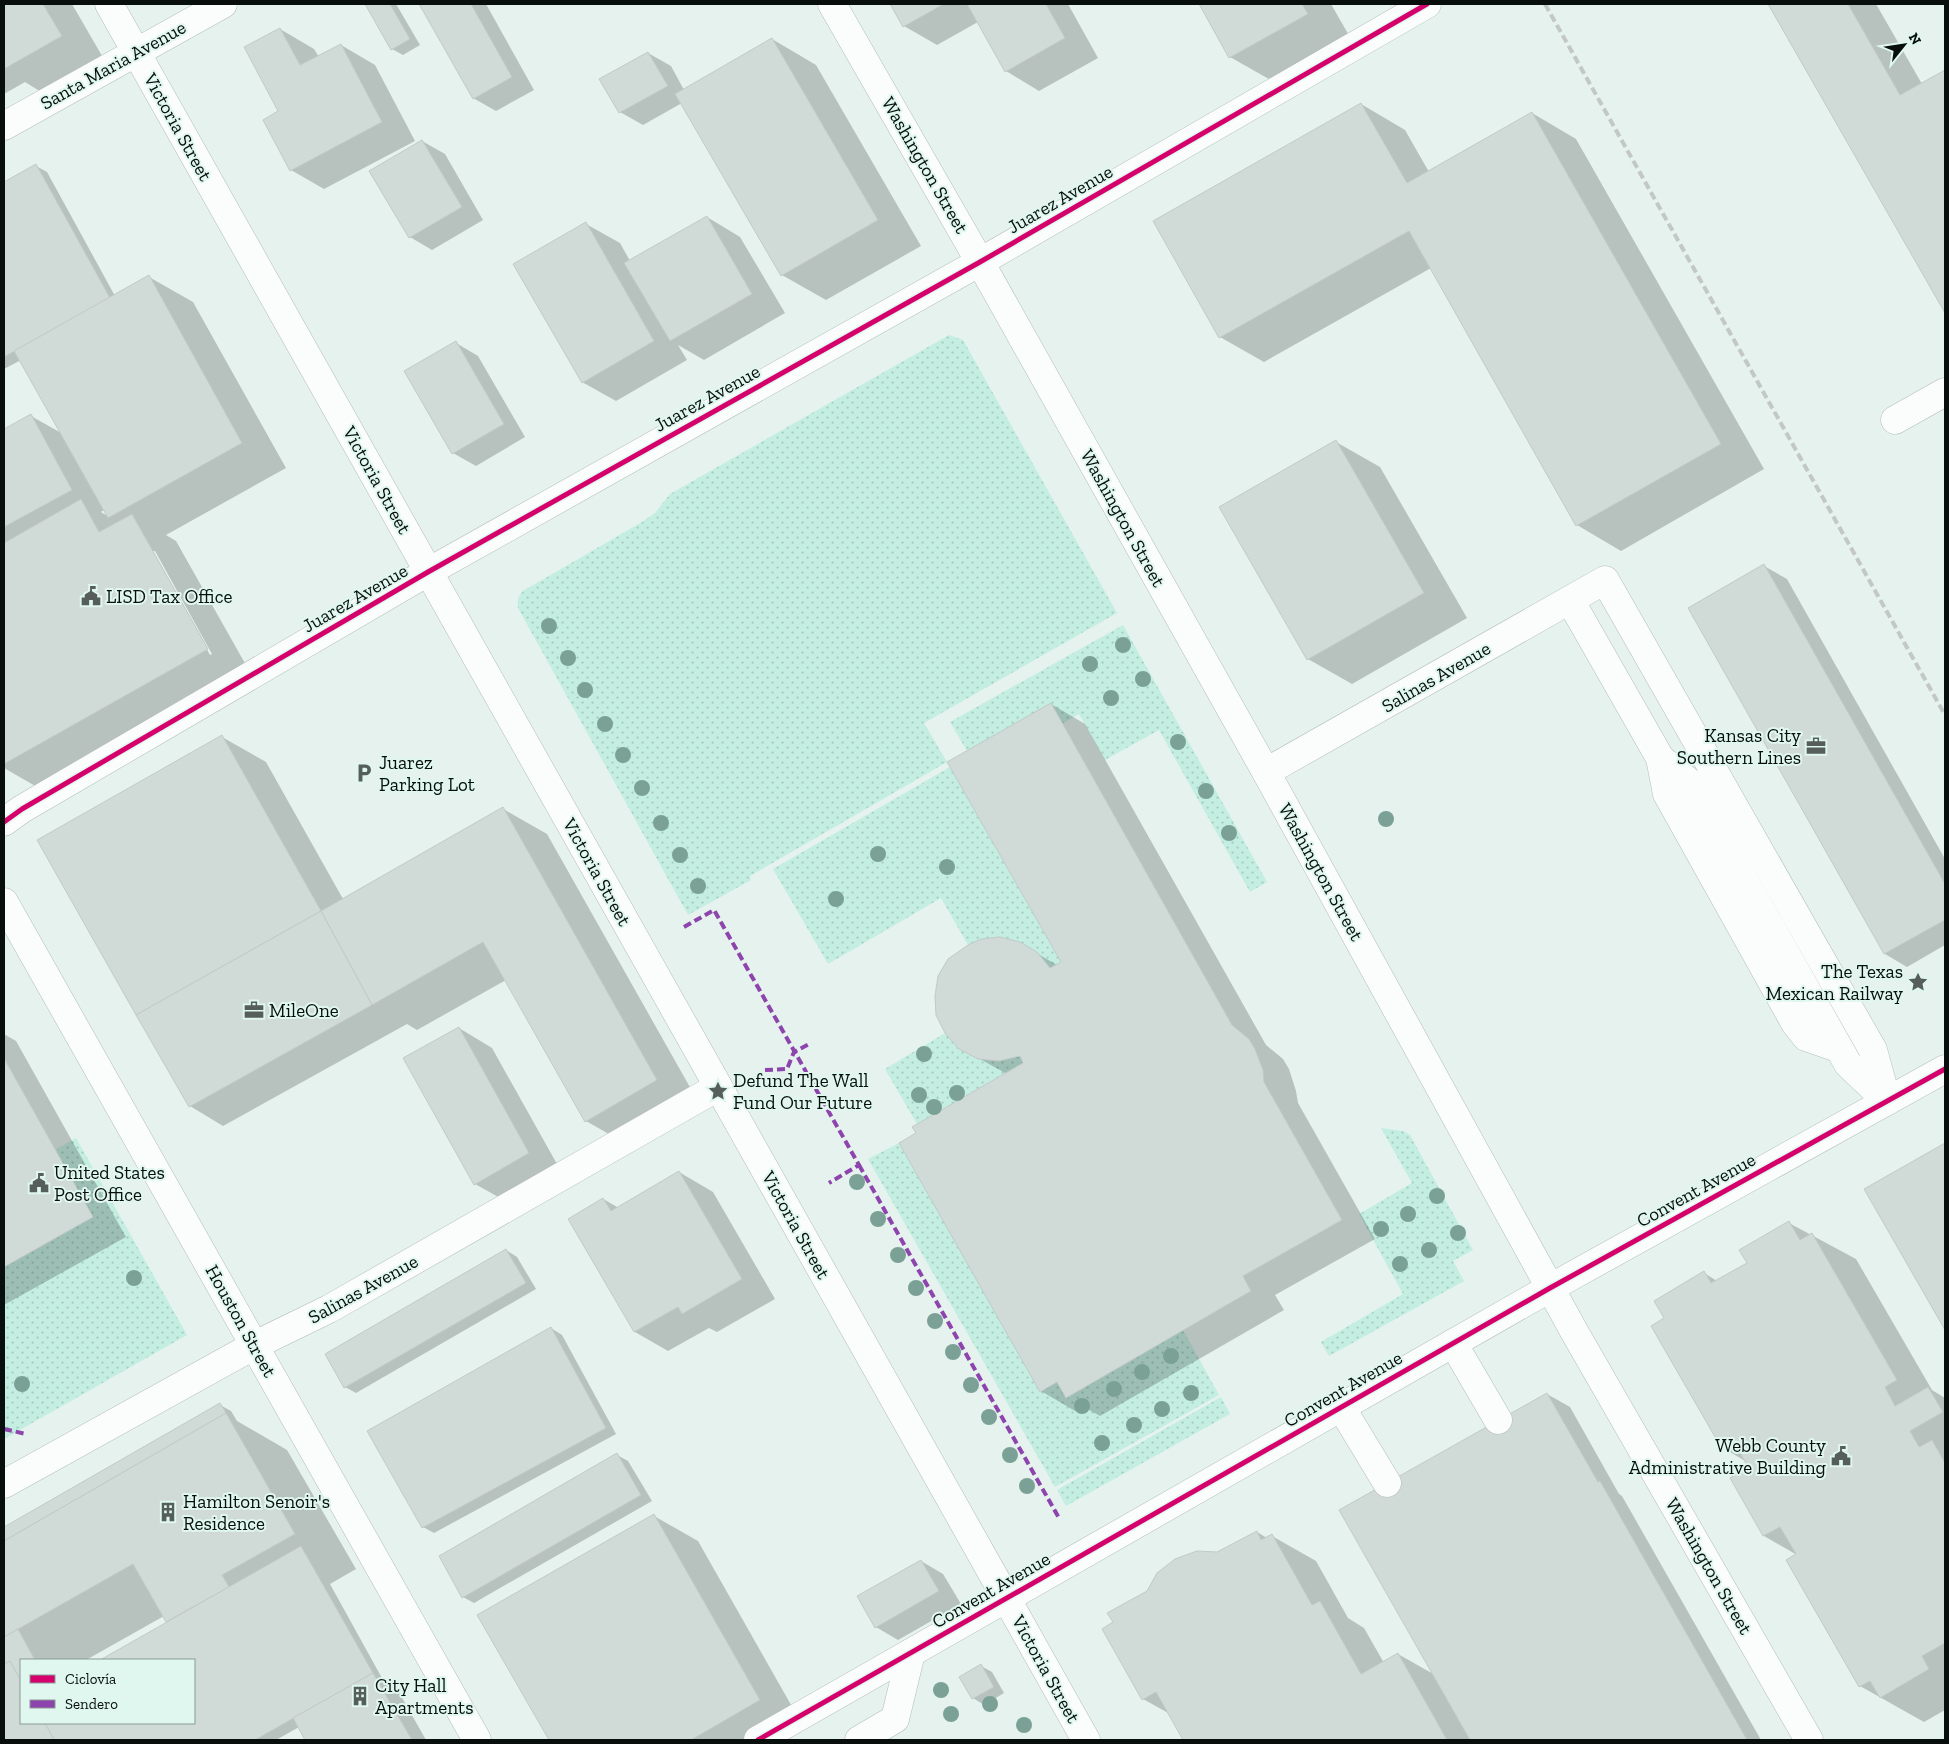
<svg xmlns="http://www.w3.org/2000/svg" width="1949" height="1744" font-family="'Zilla Slab',serif">
<style>
.grass{fill:url(#grass-dots)}
.shadow{fill:#0003;fill-rule:evenodd}
.building{fill:#d0dad7;stroke:#c1cac8}
.lines{fill:none;stroke-linecap:round;stroke-linejoin:round}
.minor-casing{stroke:#b4bdba;stroke-width:29}
.major-casing{stroke:#b4bdba;stroke-width:29}
.minor{stroke:#fbfdfc;stroke-width:28}
.major{stroke:#fbfdfc;stroke-width:28}
.rail{stroke:#c3c7c5;stroke-width:4;stroke-dasharray:8 4;stroke-linecap:butt}
.quiet{stroke:#8e44ad;stroke-width:4;stroke-dasharray:8 4;stroke-linecap:butt}
.cycleway-casing{stroke:#e0f7ef;stroke-width:8}
.cycleway{stroke:#d6006c;stroke-width:5}
.tree{fill:#7ba197}
.labels{text-anchor:middle;dominant-baseline:central;stroke-width:4;stroke-linejoin:round;paint-order:stroke}
.street-label{font-size:19px;fill:#070e0c;stroke:#e0f7ef}
.poi-label{font-size:19px;fill:#070e0c;stroke:#e0f7ef;text-anchor:start}
</style>
<defs>
<pattern id="grass-dots" width="8" height="8" patternUnits="userSpaceOnUse" patternTransform="scale(1.25)"><rect width="8" height="8" fill="#c4eee1"/><path d="M2 2h.1M6 6h.1" fill="none" stroke="#a7cbc0" stroke-width="1.8" stroke-linecap="round"/></pattern>
</defs>
<rect width="100%" height="100%" fill="#e5f2ee"/>
<g class="grass">
<path d="M949,335L963,340L1117,613L924,723L947,762L750,876L751,880L688,915L518,608C517,601 518,596 523,591L642,522L655,513L670,494Z"/>
<polygon points="1123,625 1267,882 1250,892 1159,730 1105,760 1079,714 1062,724 967,751 950,722"/>
<polygon points="950,767 1061,962 1050,968 1037,952 1000,937 981,939 968,945 941,898 828,964 773,869"/>
<polygon points="945,1033 959,1049 999,1061 1020,1056 1023,1063 917,1124 885,1069"/>
<polygon points="1381,1128 1403,1131 1410,1135 1473,1250 1453,1261 1464,1281 1329,1356 1321,1342 1403,1294 1359,1214 1412,1183"/>
<polygon points="76,1138 187,1335 4,1439 4,1267 93,1217 55,1150"/>
<polygon points="899,1143 1040,1392 1057,1382 1066,1398 1183,1330 1219,1395 1055,1487 868,1159"/>
<polygon points="1221,1397 1230,1414 1066,1506 1057,1490"/>
</g>
<g class="shadow">
<polygon points="4,4 72,4 105,61 46,95 25,82 4,94"/>
<polygon points="366,4 396,4 420,45 403,55 392,49"/>
<polygon points="420,4 486,4 534,90 496,111 473,98"/>
<polygon points="892,4 1068,4 1098,58 1039,91 1006,71 978,22 937,45 904,26"/>
<polygon points="1201,4 1331,4 1351,39 1274,82 1230,57"/>
<polygon points="1770,4 1876,4 1922,84 1945,71 1945,311"/>
<polygon points="280,29 314,49 319,57 341,45 375,65 415,141 324,189 291,170 280,112"/>
<polygon points="772,39 816,65 921,246 826,300 782,275 682,103 643,125 620,112 648,53 671,66 684,90"/>
<polygon points="1361,104 1405,130 1429,172 1532,113 1576,139 1764,469 1621,551 1577,525 1431,268 1264,362 1220,337"/>
<polygon points="422,141 445,154 483,220 432,250 410,237"/>
<path d="M36,166L47,172L115,296L149,277L193,302L286,468L166,535L176,541L251,674L44,791L4,768V431L31,416L63,434L21,360L4,369V184ZM105,509L109,517L101,512ZM152,551H155L212,654L210,655Z"/>
<polygon points="707,217 740,237 785,313 704,360 678,345 687,360 616,401 582,382 586,224 620,243 630,261"/>
<polygon points="456,343 478,356 525,437 476,466 453,453"/>
<polygon points="1336,442 1380,467 1467,618 1352,684 1308,659"/>
<polygon points="1764,566 1787,579 1945,859 1945,945 1907,967 1885,954"/>
<polygon points="1051,704 1085,724 1266,1045 1283,1059 1289,1069 1296,1091 1298,1103 1375,1239 1275,1295 1284,1310 1100,1416 1082,1406 1075,1411 1041,1391 918,1133 1007,1074 960,1048 1019,943 1057,965 1062,962"/>
<polygon points="222,737 266,762 343,899 503,809 547,834 700,1105 630,1146 586,1121 506,980 417,1030 407,1024 223,1126 190,1106"/>
<polygon points="459,1028 492,1048 562,1173 509,1203 475,1184"/>
<polygon points="4,1034 16,1041 126,1237 4,1305"/>
<polygon points="1945,1144 1945,1328 1866,1190"/>
<polygon points="679,1172 713,1192 775,1299 717,1332 709,1328 668,1351 635,1332 603,1199 619,1208"/>
<polygon points="1789,1223 1856,1259 1932,1390 1945,1398 1945,1710 1924,1722 1860,1686 1797,1555 1764,1536 1731,1478 1750,1468 1747,1462 1723,1448 1665,1319 1704,1273 1717,1281 1749,1263"/>
<polygon points="506,1250 517,1257 536,1289 356,1393 345,1387"/>
<polygon points="551,1328 562,1335 616,1434 434,1533 423,1527"/>
<polygon points="1547,1394 1570,1407 1619,1494 1622,1496 1761,1740 1185,1740 1170,1714 1143,1699 1217,1553 1257,1532 1267,1538 1272,1536 1316,1561 1348,1618 1364,1628 1384,1663 1398,1654 1435,1675"/>
<path d="M220,1405L231,1411L237,1421L287,1450L356,1569L330,1584L383,1680L396,1687L426,1740H307L299,1727L276,1740H4V1529ZM164,1616L169,1622L102,1660H194V1723H21V1660H86Z"/>
<polygon points="617,1455 628,1461 652,1501 474,1603 463,1597"/>
<polygon points="654,1516 698,1541 803,1726 778,1740 550,1740 479,1616"/>
<polygon points="921,1561 943,1574 961,1604 898,1640 876,1627"/>
<polygon points="981,1666 992,1672 1004,1693 984,1705 973,1698"/>
</g>
<g class="building">
<polygon points="4,4 43,4 62,36 4,69"/>
<polygon points="365,4 390,4 410,39 391,50"/>
<polygon points="419,4 471,4 512,77 473,99"/>
<polygon points="890,4 944,4 903,27"/>
<polygon points="967,4 1046,4 1065,38 1005,72"/>
<polygon points="1199,4 1302,4 1308,14 1229,58"/>
<polygon points="1768,4 1848,4 1900,95 1945,70 1945,313"/>
<polygon points="280,28 300,65 341,44 382,122 290,171 263,120 278,111 244,47"/>
<polygon points="772,38 878,220 781,276 675,94"/>
<polygon points="648,52 668,86 619,113 599,79"/>
<polygon points="1361,103 1407,183 1532,112 1721,444 1576,526 1409,231 1219,338 1153,221"/>
<polygon points="422,140 462,207 409,238 369,171"/>
<polygon points="36,164 110,298 4,357 4,182"/>
<polygon points="707,216 752,294 670,341 624,263"/>
<polygon points="586,222 654,341 582,383 513,264"/>
<polygon points="149,275 242,443 108,518 14,351"/>
<polygon points="456,341 504,424 452,454 404,371"/>
<polygon points="31,414 72,490 4,527 4,429"/>
<polygon points="1336,440 1424,593 1307,660 1219,507"/>
<polygon points="81,499 99,532 132,514 208,649 4,764 4,543"/>
<polygon points="1764,564 1945,884 1945,920 1884,954 1688,608"/>
<polygon points="1051,703 1232,1025 1249,1039 1255,1049 1263,1070 1264,1082 1342,1220 1243,1276 1251,1291 1066,1398 1057,1382 1040,1392 899,1143 916,1133 912,1127 1023,1063 1020,1056 999,1061 978,1059 959,1049 945,1033 936,1015 935,996 938,976 948,959 968,945 981,939 1000,937 1020,942 1037,952 1050,968 1061,962 947,762"/>
<polygon points="222,735 321,911 136,1015 37,840"/>
<polygon points="503,807 657,1080 585,1122 483,942 372,1005 321,911"/>
<polygon points="321,911 372,1005 189,1107 136,1015"/>
<polygon points="459,1027 529,1153 474,1185 403,1058"/>
<polygon points="4,1058 93,1217 4,1267"/>
<polygon points="1945,1143 1945,1330 1864,1189"/>
<polygon points="679,1171 742,1279 682,1314 678,1307 634,1332 568,1219 603,1198 611,1211"/>
<polygon points="1789,1221 1800,1240 1812,1233 1897,1380 1885,1387 1895,1406 1928,1387 1943,1412 1910,1431 1919,1447 1932,1440 1945,1463 1945,1643 1922,1656 1929,1669 1880,1698 1870,1681 1859,1687 1786,1560 1796,1554 1780,1527 1763,1536 1730,1478 1748,1467 1734,1442 1722,1449 1651,1326 1664,1318 1654,1301 1704,1271 1711,1283 1747,1263 1739,1250"/>
<polygon points="506,1249 526,1283 344,1388 325,1354"/>
<polygon points="551,1327 606,1428 422,1528 367,1431"/>
<polygon points="1547,1393 1598,1482 1600,1481 1747,1740 1470,1740 1339,1510"/>
<polygon points="220,1403 226,1413 4,1541 4,1527"/>
<polygon points="226,1413 295,1534 222,1575 229,1587 166,1622 133,1564 4,1637 4,1541"/>
<polygon points="617,1453 641,1495 462,1598 439,1556"/>
<polygon points="654,1514 760,1700 691,1740 549,1740 477,1615"/>
<polygon points="1257,1531 1261,1540 1272,1534 1312,1605 1320,1601 1361,1674 1398,1653 1447,1740 1183,1740 1156,1692 1142,1700 1102,1629 1113,1622 1107,1613 1147,1591 1157,1573 1175,1559 1197,1551 1217,1552"/>
<polygon points="301,1546 373,1673 255,1740 54,1740 45,1723 194,1723 194,1660 100,1660"/>
<polygon points="921,1560 939,1591 875,1628 857,1596"/>
<polygon points="18,1629 35,1660 21,1660 21,1681 10,1661 4,1664 4,1637"/>
<polygon points="10,1661 21,1681 21,1723 45,1723 54,1740 4,1740 4,1664"/>
<polygon points="981,1664 994,1687 972,1699 959,1677"/>
<polygon points="373,1673 412,1740 305,1740 293,1718"/>
</g>
<g class="lines">
<defs>
<g id="minor">
<polyline points="1895,420 1945,392"/>
<polyline points="1570,600 1660,758 1689,782 1848,1064 1887,1101"/>
<polyline points="1660,758 1667,794 1795,1023 1806,1037 1838,1048"/>
<polyline points="1266,772 1605,580 1873,1050 1887,1101"/>
<polyline points="4,822 22,809 428,572 980,262 1427,4"/>
<polyline points="1453,1343 1498,1420"/>
<polyline points="255,1345 329,1309 718,1087"/>
<polyline points="1341,1407 1387,1483"/>
<polyline points="758,1740 1550,1288 1945,1069"/>
<polyline points="859,1740 895,1719 911,1653"/>
</g>
<g id="major">
<polyline points="109,4 1086,1740"/>
<polyline points="832,4 980,262 1266,772 1575,1333 1809,1740"/>
<polyline points="4,126 223,4"/>
<polyline points="4,902 477,1740"/>
<polyline points="4,1484 255,1345"/>
</g>
</defs>
<use href="#minor" class="minor-casing"/>
<use href="#major" class="major-casing"/>
<use href="#minor" class="minor"/>
<use href="#major" class="major"/>
<polyline class="rail" points="1545,4 1945,715"/>
<g class="quiet">
<polyline points="684,927 714,910 859,1165 829,1183"/>
<polyline points="765,1070 787,1069 794,1052 809,1044"/>
<polyline points="859,1165 1059,1518"/>
<polyline points="4,1429 26,1434"/>
</g>
<defs>
<g id="cycleway">
<polyline points="4,822 22,809 428,572 980,262 1427,4"/>
<polyline points="758,1740 1550,1288 1945,1069"/>
</g>
</defs>
<use href="#cycleway" class="cycleway-casing"/>
<use href="#cycleway" class="cycleway"/>
</g>
<g class="tree">
<circle cx="549" cy="626" r="8"/>
<circle cx="1123" cy="645" r="8"/>
<circle cx="568" cy="658" r="8"/>
<circle cx="1090" cy="664" r="8"/>
<circle cx="1143" cy="679" r="8"/>
<circle cx="585" cy="690" r="8"/>
<circle cx="1111" cy="698" r="8"/>
<circle cx="605" cy="724" r="8"/>
<circle cx="1178" cy="742" r="8"/>
<circle cx="623" cy="755" r="8"/>
<circle cx="642" cy="788" r="8"/>
<circle cx="1206" cy="791" r="8"/>
<circle cx="1386" cy="819" r="8"/>
<circle cx="661" cy="823" r="8"/>
<circle cx="1229" cy="833" r="8"/>
<circle cx="878" cy="854" r="8"/>
<circle cx="680" cy="855" r="8"/>
<circle cx="947" cy="867" r="8"/>
<circle cx="698" cy="886" r="8"/>
<circle cx="836" cy="899" r="8"/>
<circle cx="924" cy="1054" r="8"/>
<circle cx="957" cy="1093" r="8"/>
<circle cx="919" cy="1095" r="8"/>
<circle cx="934" cy="1107" r="8"/>
<circle cx="857" cy="1182" r="8"/>
<circle cx="1437" cy="1196" r="8"/>
<circle cx="1408" cy="1214" r="8"/>
<circle cx="878" cy="1219" r="8"/>
<circle cx="1381" cy="1229" r="8"/>
<circle cx="1458" cy="1233" r="8"/>
<circle cx="1429" cy="1250" r="8"/>
<circle cx="898" cy="1255" r="8"/>
<circle cx="1400" cy="1264" r="8"/>
<circle cx="134" cy="1278" r="8"/>
<circle cx="916" cy="1288" r="8"/>
<circle cx="935" cy="1321" r="8"/>
<circle cx="953" cy="1352" r="8"/>
<circle cx="1171" cy="1356" r="8"/>
<circle cx="1142" cy="1372" r="8"/>
<circle cx="22" cy="1384" r="8"/>
<circle cx="971" cy="1385" r="8"/>
<circle cx="1114" cy="1389" r="8"/>
<circle cx="1191" cy="1393" r="8"/>
<circle cx="1082" cy="1406" r="8"/>
<circle cx="1162" cy="1409" r="8"/>
<circle cx="989" cy="1417" r="8"/>
<circle cx="1134" cy="1425" r="8"/>
<circle cx="1102" cy="1443" r="8"/>
<circle cx="1010" cy="1455" r="8"/>
<circle cx="1027" cy="1486" r="8"/>
<circle cx="941" cy="1690" r="8"/>
<circle cx="990" cy="1704" r="8"/>
<circle cx="951" cy="1714" r="8"/>
<circle cx="1024" cy="1725" r="8"/>
</g>
<defs>
<symbol id="civic-bare" viewBox="-9 -9 18 18"><path d="M-.6-6.5H3V-4.5H.6V-3L4-1V1h2V6H-6V1h2V-1L-.6-3ZM-1.2 2.5V6h2.4V2.5Z" fill="#555e5b" stroke="#e0f7ef" stroke-width="2.5" paint-order="stroke"/></symbol>
<symbol id="office-bare" viewBox="-9 -9 18 18"><path d="M-6-3h4V-5.5h4V-3h4V5H-6ZM-1-4.5V-3h2v-1.5ZM-6 0V1H6V0Z" fill="#555e5b" stroke="#e0f7ef" stroke-width="2.5" paint-order="stroke"/></symbol>
<symbol id="parking-bare" viewBox="-9 -9 18 18"><path d="M-3.5-5.5H1a3.5 3.5 0 0 1 0 7H-1V5.5H-3.5ZM-1-3.4V-.6H.8a1.4 1.4 0 0 0 0-2.8Z" fill="#555e5b" stroke="#e0f7ef" stroke-width="2.5" paint-order="stroke"/></symbol>
<symbol id="sight-bare" viewBox="-9 -9 18 18"><path d="M0-6L1.8-2.2L6-1.7L2.9 1.2L3.7 5.4L0 3.3L-3.7 5.4L-2.9 1.2L-6-1.7L-1.8-2.2Z" fill="#555e5b" stroke="#e0f7ef" stroke-width="2.5" paint-order="stroke"/></symbol>
<symbol id="building-bare" viewBox="-9 -9 18 18"><path d="M-4-6H4V6H1V3H-1V6H-4ZM-2.5-4.3h1.7v1.8h-1.7ZM.8-4.3h1.7v1.8H.8ZM-2.5-1h1.7V.8h-1.7ZM.8-1h1.7V.8H.8Z" fill="#555e5b" stroke="#e0f7ef" stroke-width="2.5" paint-order="stroke"/></symbol>
</defs>
<g fill-rule="evenodd">
<use href="#civic-bare" x="77" y="582" width="28" height="28"/>
<use href="#office-bare" x="1802" y="732" width="28" height="28"/>
<use href="#parking-bare" x="350" y="759" width="28" height="28"/>
<use href="#sight-bare" x="1904" y="968" width="28" height="28"/>
<use href="#office-bare" x="240" y="996" width="28" height="28"/>
<use href="#sight-bare" x="704" y="1077" width="28" height="28"/>
<use href="#civic-bare" x="25" y="1169" width="28" height="28"/>
<use href="#civic-bare" x="1827" y="1442" width="28" height="28"/>
<use href="#building-bare" x="154" y="1498" width="28" height="28"/>
<use href="#building-bare" x="346" y="1682" width="28" height="28"/>
</g>
<g class="labels">
<g class="street-label">
<text transform="translate(113 65) rotate(-29)">Santa Maria Avenue</text>
<text transform="translate(178 127) rotate(61)">Victoria Street</text>
<text transform="translate(925 165) rotate(60)">Washington Street</text>
<text transform="translate(1060 199) rotate(-30)">Juarez Avenue</text>
<text transform="translate(707 398) rotate(-29)">Juarez Avenue</text>
<text transform="translate(377 480) rotate(61)">Victoria Street</text>
<text transform="translate(1123 518) rotate(61)">Washington Street</text>
<text transform="translate(355 598) rotate(-30)">Juarez Avenue</text>
<text transform="translate(1436 677) rotate(-30)">Salinas Avenue</text>
<text transform="translate(597 872) rotate(61)">Victoria Street</text>
<text transform="translate(1321 872) rotate(61)">Washington Street</text>
<text transform="translate(1696 1190) rotate(-29)">Convent Avenue</text>
<text transform="translate(796 1225) rotate(61)">Victoria Street</text>
<text transform="translate(363 1289) rotate(-29)">Salinas Avenue</text>
<text transform="translate(241 1321) rotate(61)">Houston Street</text>
<text transform="translate(1343 1389) rotate(-30)">Convent Avenue</text>
<text transform="translate(1709 1566) rotate(60)">Washington Street</text>
<text transform="translate(991 1590) rotate(-30)">Convent Avenue</text>
<text transform="translate(1046 1669) rotate(61)">Victoria Street</text>
</g>
<g class="poi-label">
<text x="106" y="596">LISD Tax Office</text>
<text x="1801" y="735" text-anchor="end">Kansas City<tspan x="1801" dy="22">Southern Lines</tspan></text>
<text x="379" y="762">Juarez<tspan x="379" dy="22">Parking Lot</tspan></text>
<text x="1903" y="971" text-anchor="end">The Texas<tspan x="1903" dy="22">Mexican Railway</tspan></text>
<text x="269" y="1010">MileOne</text>
<text x="733" y="1080">Defund The Wall<tspan x="733" dy="22">Fund Our Future</tspan></text>
<text x="54" y="1172">United States<tspan x="54" dy="22">Post Office</tspan></text>
<text x="1826" y="1445" text-anchor="end">Webb County<tspan x="1826" dy="22">Administrative Building</tspan></text>
<text x="183" y="1501">Hamilton Senoir's<tspan x="183" dy="22">Residence</tspan></text>
<text x="375" y="1685">City Hall<tspan x="375" dy="22">Apartments</tspan></text>
</g>
</g>
<rect width="1949" height="1744" fill="none" stroke="#070e0c" stroke-width="10"/>
<rect x="20" y="1659" width="175" height="65" fill="#e0f7ef" stroke="#899a94"/>
<rect x="30" y="1675" width="25" height="8" fill="#d6006c" stroke="#899a94"/>
<text x="65" y="1684" font-size="15" fill="#070e0c">Ciclovía</text>
<rect x="30" y="1700" width="25" height="8" fill="#8e44ad" stroke="#899a94"/>
<text x="65" y="1709" font-size="15" fill="#070e0c">Sendero</text>
<g transform="translate(1904 45) rotate(60)" stroke="#e0f7ef" stroke-width="4" paint-order="stroke">
<path d="M0-4L9 19L0 12L-9 19Z" fill="#070e0c"/>
<text y="-8" font-size="14" font-weight="bold" text-anchor="middle" fill="#070e0c">N</text>
</g>
</svg>
